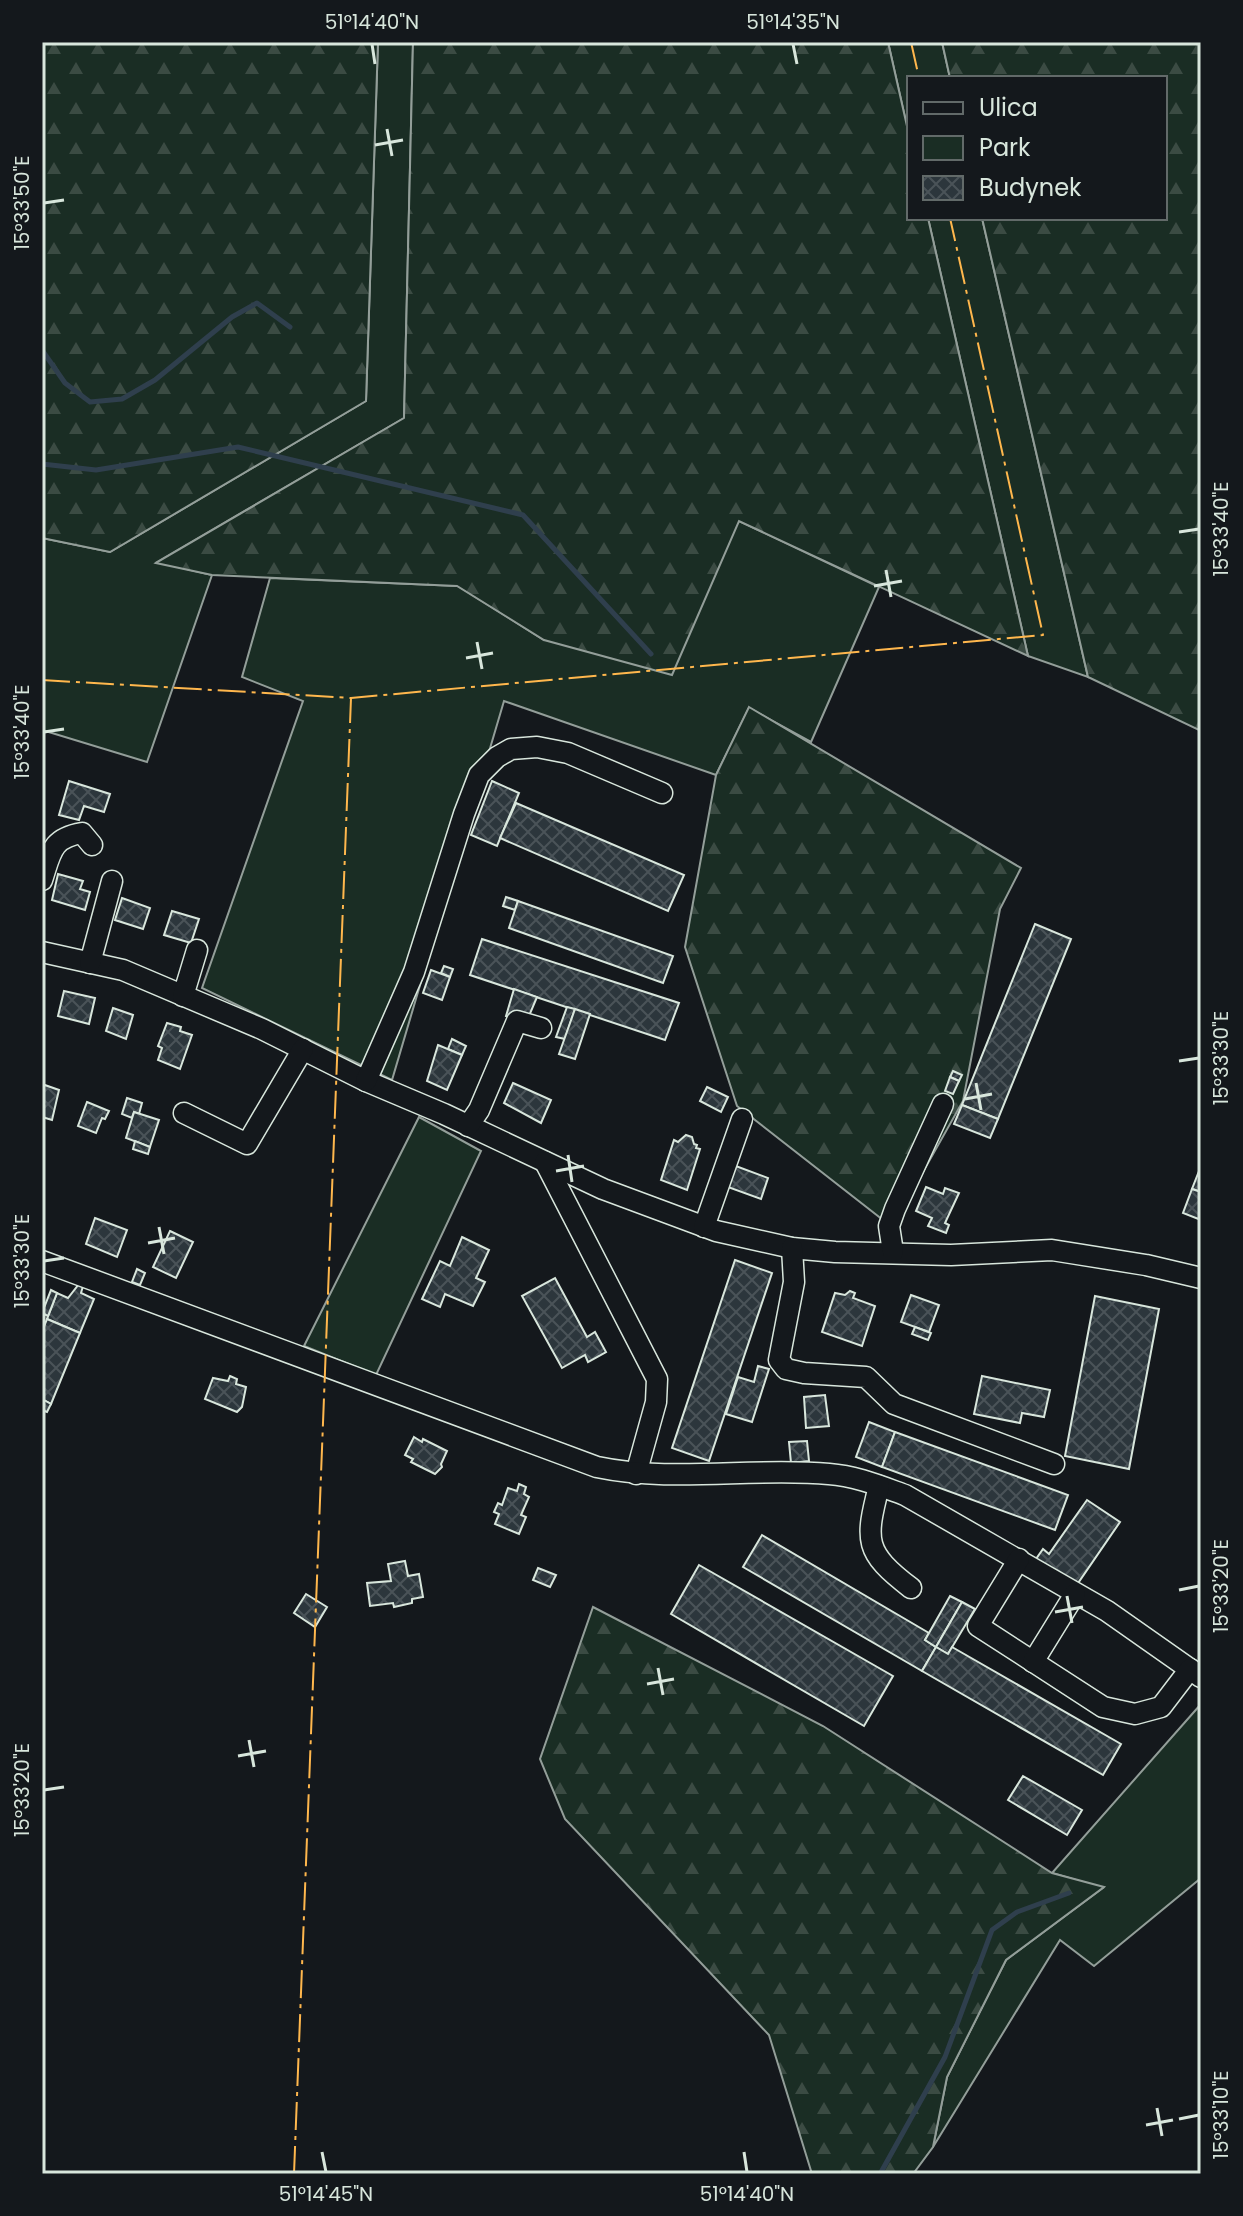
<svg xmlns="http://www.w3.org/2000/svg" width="1243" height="2216" font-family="Poppins,sans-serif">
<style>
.green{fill:#1a2d24;stroke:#939e99;stroke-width:2}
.forest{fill:url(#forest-firs);stroke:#939e99;stroke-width:2}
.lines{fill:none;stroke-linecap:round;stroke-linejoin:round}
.stream{stroke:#2f3f4d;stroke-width:5}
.building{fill:url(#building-cross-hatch);stroke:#d8e6dc;stroke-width:2}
.minor-casing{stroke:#d8e6dc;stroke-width:23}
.minor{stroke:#14181c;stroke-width:20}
.power{stroke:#ffb74d;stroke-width:2;stroke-dasharray:28 6 4 6;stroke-linecap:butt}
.ticks{fill:none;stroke:#d8e6dc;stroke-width:3}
.neatline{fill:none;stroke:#d8e6dc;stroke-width:3}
.ticks-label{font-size:20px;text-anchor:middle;fill:#d8e6dc}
</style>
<defs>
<pattern id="forest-firs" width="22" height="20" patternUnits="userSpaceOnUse" patternTransform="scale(2)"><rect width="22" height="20" fill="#1a2d24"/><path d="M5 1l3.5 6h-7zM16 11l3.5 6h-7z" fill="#3b4b43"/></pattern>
<pattern id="building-cross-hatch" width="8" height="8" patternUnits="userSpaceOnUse" patternTransform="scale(2)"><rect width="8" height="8" fill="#2c363c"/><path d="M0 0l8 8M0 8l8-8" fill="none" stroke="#4a5358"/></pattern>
</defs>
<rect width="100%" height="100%" fill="#14181c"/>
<g class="green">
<polygon points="378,42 413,42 404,418 157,562 212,575 147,762 42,730 42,538 110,552 366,401"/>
<polygon points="888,42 942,42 950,78 909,78 909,135"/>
<polygon points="928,218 982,218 1088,677 1028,656"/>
<polygon points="739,521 879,587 811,742 749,708 716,775 504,701 392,1080 202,988 303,701 242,677 270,578 458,586 544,640"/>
<polygon points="419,1117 481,1151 376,1375 304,1346"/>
<polygon points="1201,1704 1201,1878 1094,1966 1060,1940 933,2147 947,2077 1006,1960 1103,1888 1052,1873"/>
</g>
<g class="forest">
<polygon points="42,42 378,42 366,401 110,552 42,538"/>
<polygon points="413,42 888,42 909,135 909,218 928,218 1028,656 739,521 672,675 544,640 457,586 212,575 156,563 404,418"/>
<polygon points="942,42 1201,42 1201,731 1088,677 982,218 1165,218 1165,78 950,78"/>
<polygon points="749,707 1021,868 1000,909 963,1101 892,1227 737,1106 685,947 716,775"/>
<polygon points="593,1607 823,1726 1052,1873 1104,1887 1006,1960 947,2077 933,2147 913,2174 812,2174 769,2035 565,1819 540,1759"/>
</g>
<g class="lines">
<g class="stream">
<polyline points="42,350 65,383 90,402 122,399 155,380 232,317 257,303 290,327"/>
<polyline points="42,464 96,470 238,447 523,515 651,654"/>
<polyline points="880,2174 945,2057 992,1930 1017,1912 1069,1893"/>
</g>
</g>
<g class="building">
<polygon points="69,781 110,794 104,812 84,806 79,820 59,815"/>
<polygon points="492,781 519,793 497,846 471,835"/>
<polygon points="516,803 684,875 668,911 500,838"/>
<polygon points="58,874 83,881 80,889 90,892 85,910 52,900"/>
<polygon points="506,897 518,901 515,910 503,906"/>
<polygon points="122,898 150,908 143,929 115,920"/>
<polygon points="518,901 673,956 663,983 509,928"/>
<polygon points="172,911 199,919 191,943 164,935"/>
<polygon points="1035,924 1071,939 998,1119 962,1105"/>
<polygon points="482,939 679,1003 665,1040 470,975"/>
<polygon points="444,966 453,969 450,977 441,973"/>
<polygon points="431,970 450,977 442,1000 423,993"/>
<polygon points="514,989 537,997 526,1023 506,1016"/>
<polygon points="64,991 95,998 89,1024 58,1016"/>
<polygon points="567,1007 575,1009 565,1039 556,1037"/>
<polygon points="113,1008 133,1015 126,1039 106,1031"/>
<polygon points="575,1009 590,1014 575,1059 559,1054"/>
<polygon points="167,1023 181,1027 180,1031 192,1035 180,1069 158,1060 162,1048 158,1046"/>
<polygon points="452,1039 466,1046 462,1055 448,1049"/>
<polygon points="438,1045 462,1055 447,1090 427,1081"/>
<polygon points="953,1071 962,1075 959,1081 950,1077"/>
<polygon points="950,1077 959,1081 953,1094 945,1091"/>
<polygon points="513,1083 551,1100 541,1123 504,1103"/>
<polygon points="42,1084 59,1090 52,1120 42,1117"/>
<polygon points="707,1087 728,1097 721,1112 700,1101"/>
<polygon points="127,1098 142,1103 139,1114 134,1112 132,1118 122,1114"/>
<polygon points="87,1102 109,1111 105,1119 102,1118 96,1133 78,1126"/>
<polygon points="962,1105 998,1119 990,1138 954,1124"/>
<polygon points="134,1112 159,1120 150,1147 126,1138"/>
<polygon points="686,1135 692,1137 694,1144 697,1145 696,1148 700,1149 687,1190 661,1180 674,1140 678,1142"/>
<polygon points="135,1141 150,1147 148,1154 133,1149"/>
<polygon points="733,1165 768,1178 761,1199 725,1186"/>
<polygon points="1201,1166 1201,1192 1192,1189"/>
<polygon points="926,1187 943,1194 945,1188 959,1193 945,1223 949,1225 946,1233 928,1226 932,1218 916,1211"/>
<polygon points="1192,1189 1201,1192 1201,1220 1183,1213"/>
<polygon points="95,1218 127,1230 117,1257 86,1244"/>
<polygon points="170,1231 193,1242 176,1278 153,1267"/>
<polygon points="462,1237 489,1250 476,1278 485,1282 473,1306 445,1294 440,1307 422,1299 440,1261 450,1266"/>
<polygon points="735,1260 772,1273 709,1461 672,1448"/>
<polygon points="137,1269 145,1273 140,1285 132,1282"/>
<polygon points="555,1278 587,1337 595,1332 606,1352 588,1362 585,1355 562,1368 522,1296"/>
<polygon points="79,1284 83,1286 81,1293 94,1299 80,1333 47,1319 57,1293 68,1298"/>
<polygon points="51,1290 57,1293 48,1316 42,1313"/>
<polygon points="850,1291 855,1293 853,1298 875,1306 862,1346 822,1332 835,1293 845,1295"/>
<polygon points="911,1295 939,1305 929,1332 901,1322"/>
<polygon points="1095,1296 1159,1309 1129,1469 1065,1456"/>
<polygon points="47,1319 80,1333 51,1404 42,1399 42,1331"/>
<polygon points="915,1327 931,1333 928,1340 912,1334"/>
<polygon points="758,1366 769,1369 752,1422 726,1414 738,1377 754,1382"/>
<polygon points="230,1376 237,1379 236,1384 246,1387 242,1407 237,1412 205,1399 213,1378 228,1381"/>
<polygon points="982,1376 1050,1390 1044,1417 1022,1413 1020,1423 974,1414"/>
<polygon points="825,1395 829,1426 806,1428 804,1397"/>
<polygon points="42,1399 51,1404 47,1412 42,1410"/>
<polygon points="869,1422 895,1432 882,1467 856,1457"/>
<polygon points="895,1432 1068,1495 1055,1530 882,1467"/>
<polygon points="414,1437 422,1442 423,1439 447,1451 441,1464 442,1467 435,1474 411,1462 413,1459 405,1455"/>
<polygon points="807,1441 809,1461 791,1463 789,1442"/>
<polygon points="519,1484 526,1487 524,1494 529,1497 521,1515 526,1517 519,1534 495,1524 499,1514 494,1512 498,1503 502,1505 508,1488 517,1491"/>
<polygon points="1087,1500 1120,1522 1076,1586 1036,1559 1043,1549 1049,1554"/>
<polygon points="762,1535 929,1633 925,1640 936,1647 922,1671 743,1567"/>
<polygon points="405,1561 408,1576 419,1574 423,1597 412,1599 412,1603 394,1607 393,1603 370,1606 367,1583 391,1581 388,1564"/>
<polygon points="699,1565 893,1676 864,1726 671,1614"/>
<polygon points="538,1568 556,1575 550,1587 533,1580"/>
<polygon points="306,1594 327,1607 315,1627 294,1613"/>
<polygon points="950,1596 962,1602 936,1647 925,1640"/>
<polygon points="962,1602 975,1609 948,1654 936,1647"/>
<polygon points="936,1647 948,1654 952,1647 1121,1744 1103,1775 922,1671"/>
<polygon points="1023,1776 1082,1810 1067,1835 1008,1800"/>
</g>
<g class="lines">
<defs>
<g id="minor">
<path d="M42,880C51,853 51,838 82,833L92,845"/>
<polyline points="42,952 123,970 262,1029 366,1081 444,1114 603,1189 716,1231 792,1248 835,1252 951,1255 1052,1250 1146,1265 1201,1278"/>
<polyline points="90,963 112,881"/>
<polyline points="183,996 197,950"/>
<polyline points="366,1081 414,972 464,814 479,775 497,757 511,749 537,747 568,753 662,793"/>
<polyline points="184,1113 247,1144 303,1049"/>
<polyline points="468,1126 479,1110 517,1021 541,1028"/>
<polyline points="545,1162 657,1379 656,1402 636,1474"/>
<polyline points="704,1227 742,1119"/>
<polyline points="792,1248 794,1282 779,1360 786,1369 804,1373 866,1377 894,1404 1054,1464"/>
<polyline points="893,1252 889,1226 895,1209 943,1104"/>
<path d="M42,1261L597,1467C673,1483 752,1467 829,1474C856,1476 880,1486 905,1495L1107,1611L1201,1677"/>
<path d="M879,1486C865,1541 864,1552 911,1588"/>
<polyline points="1019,1559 978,1626 1103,1707 1135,1714 1161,1707 1190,1669"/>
<polyline points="1033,1662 1075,1594"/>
</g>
</defs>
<use href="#minor" class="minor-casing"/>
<use href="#minor" class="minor"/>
<g class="power">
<polyline points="911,42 919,78"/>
<polyline points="42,680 351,698 1043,635 950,218"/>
<polyline points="294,2174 351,698"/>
</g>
</g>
<path class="ticks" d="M372,44L375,64M793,44L797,64M387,129L392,156M375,145L403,140M44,203L64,200M1179,532L1199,529M886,570L891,597M874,586L902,581M477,642L482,669M466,658L493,653M44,732L64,729M1179,1061L1199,1058M976,1083L981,1110M965,1099L992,1094M568,1155L572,1182M556,1171L584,1166M159,1227L164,1254M148,1243L175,1238M44,1261L64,1258M1179,1590L1199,1586M1067,1596L1072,1623M1055,1612L1083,1607M658,1668L663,1695M647,1684L674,1679M249,1740L254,1767M238,1756L266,1751M44,1790L64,1787M1157,2108L1162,2136M1179,2119L1199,2115M1146,2125L1173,2120M322,2152L326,2172M744,2152L747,2172"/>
<rect width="1243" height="2216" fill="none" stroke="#14181c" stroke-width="88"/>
<rect x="907" y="76" width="260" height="144" fill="#14181c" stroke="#626a69" stroke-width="2"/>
<rect x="923" y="102" width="40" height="12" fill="#14181c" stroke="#626a69" stroke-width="2"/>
<text x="979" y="116" font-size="24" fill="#d8e6dc">Ulica</text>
<rect x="923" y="136" width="40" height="24" fill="#1a2d24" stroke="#626a69" stroke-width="2"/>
<text x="979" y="156" font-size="24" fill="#d8e6dc">Park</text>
<rect x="923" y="176" width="40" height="24" fill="url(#building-cross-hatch)" stroke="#626a69" stroke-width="2"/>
<text x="979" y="196" font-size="24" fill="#d8e6dc">Budynek</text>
<rect x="44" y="44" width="1155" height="2128" class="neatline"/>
<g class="ticks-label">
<text x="372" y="29">51°14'40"N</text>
<text x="793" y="29">51°14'35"N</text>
<text transform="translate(22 203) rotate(-90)" y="7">15°33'50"E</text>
<text transform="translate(1221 529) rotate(-90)" y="7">15°33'40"E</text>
<text transform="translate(22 732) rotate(-90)" y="7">15°33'40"E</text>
<text transform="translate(1221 1058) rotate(-90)" y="7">15°33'30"E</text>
<text transform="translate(22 1261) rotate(-90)" y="7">15°33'30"E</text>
<text transform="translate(1221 1586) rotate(-90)" y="7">15°33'20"E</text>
<text transform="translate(22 1790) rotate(-90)" y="7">15°33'20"E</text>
<text transform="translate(1221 2115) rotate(-90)" y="7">15°33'10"E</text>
<text x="326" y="2201">51°14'45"N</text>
<text x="747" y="2201">51°14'40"N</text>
</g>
</svg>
